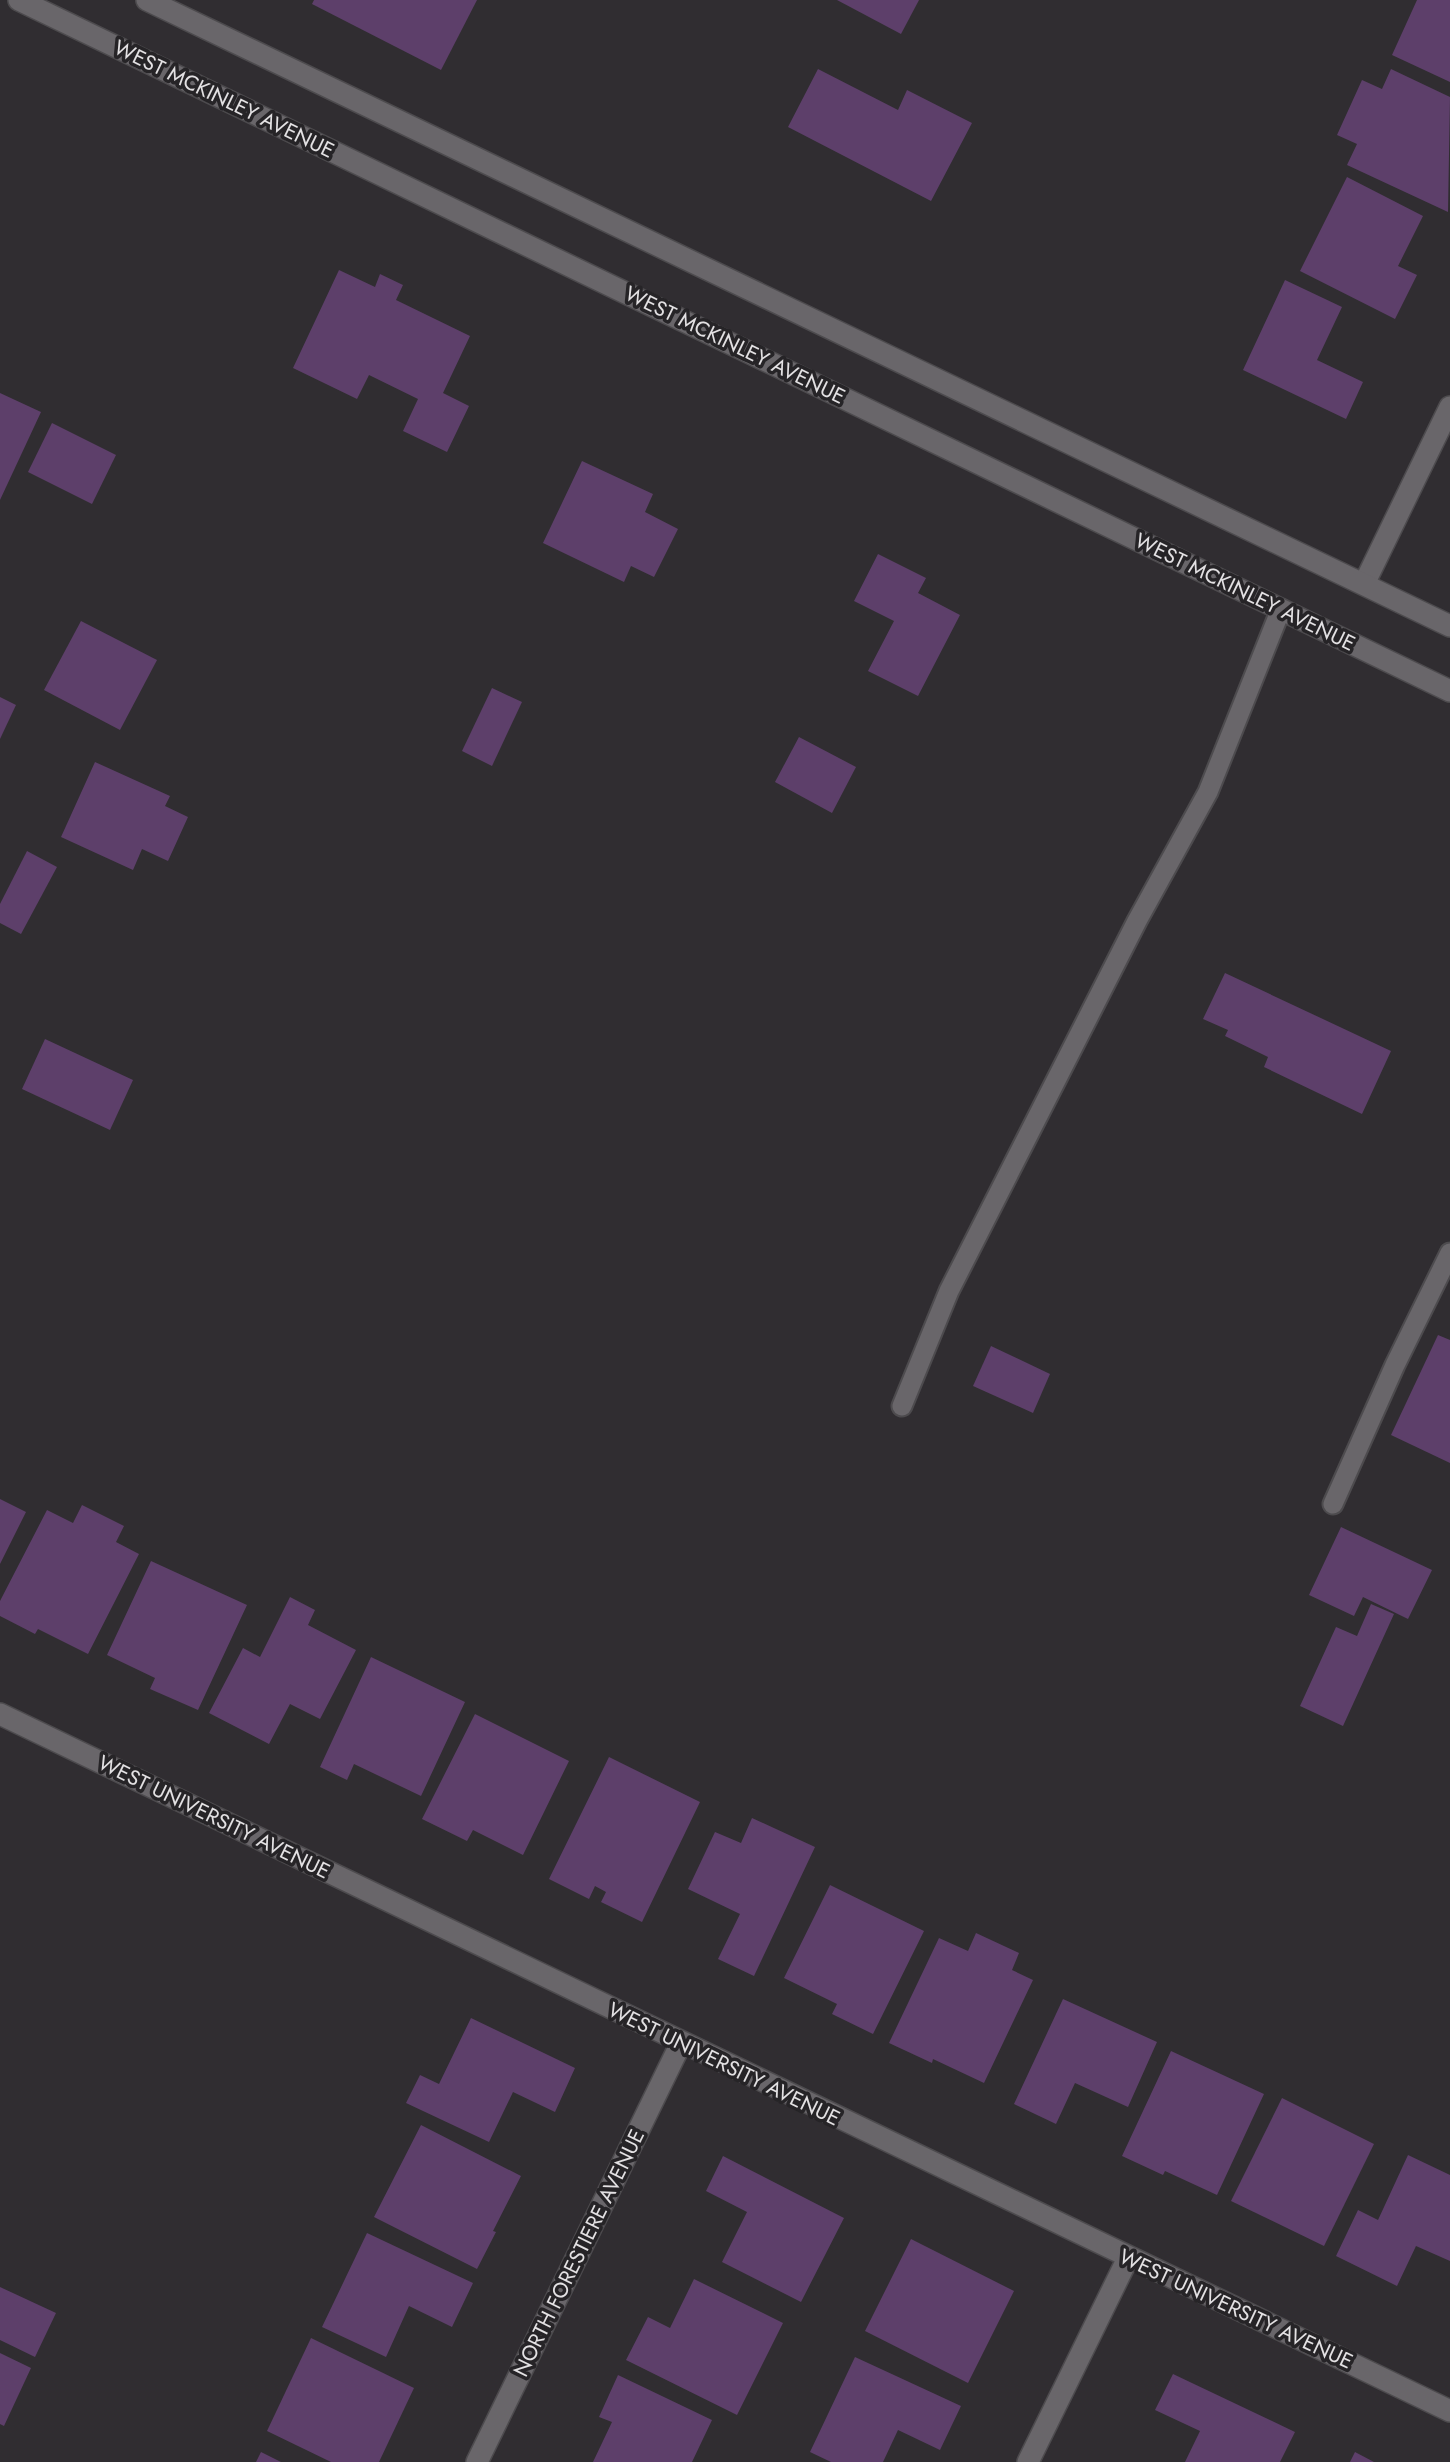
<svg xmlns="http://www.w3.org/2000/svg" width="1450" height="2462" font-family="Jost,sans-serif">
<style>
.building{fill:#5d3f6a}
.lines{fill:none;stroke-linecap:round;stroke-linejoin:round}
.lane-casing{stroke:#4d4b4e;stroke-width:23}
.street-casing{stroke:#4d4b4e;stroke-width:24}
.secondary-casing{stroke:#4d4b4e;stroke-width:24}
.lane{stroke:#69666a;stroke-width:19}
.street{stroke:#69666a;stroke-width:21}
.secondary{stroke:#69666a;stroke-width:21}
.labels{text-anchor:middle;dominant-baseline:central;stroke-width:7;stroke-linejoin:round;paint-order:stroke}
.street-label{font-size:21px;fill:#e3e1e3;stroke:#262427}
</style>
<rect width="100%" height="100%" fill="#302d31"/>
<g class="building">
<polygon points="314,0 477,0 441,70 312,4"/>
<polygon points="837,0 919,0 901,34"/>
<polygon points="1417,0 1450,0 1450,82 1392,55"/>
<polygon points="818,69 898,110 907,90 972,123 931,201 788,127"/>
<polygon points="1391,69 1450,97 1448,212 1347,165 1357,144 1337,135 1362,80 1382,89"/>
<polygon points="1347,177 1423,216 1398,266 1417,275 1395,319 1300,271"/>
<polygon points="339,270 375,287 380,274 403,285 396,300 470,336 443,393 469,406 447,452 403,431 418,399 369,375 357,399 293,368"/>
<polygon points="1285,280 1342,307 1317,360 1363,382 1346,419 1243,370"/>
<polygon points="0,393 41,412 0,500"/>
<polygon points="52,423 116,455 92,504 28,472"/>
<polygon points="582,461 653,494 645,512 678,529 654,577 631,566 624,582 543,543"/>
<polygon points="878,554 926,578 918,593 960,615 918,696 868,671 894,621 854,601"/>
<polygon points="81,621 157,660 120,730 44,690"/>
<polygon points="492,688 522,702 492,766 462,751"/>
<polygon points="0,697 16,705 0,739"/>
<polygon points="799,737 856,767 832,813 775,782"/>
<polygon points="95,762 170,796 165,806 188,817 168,861 142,849 133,870 61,837"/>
<polygon points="27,851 57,867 21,934 0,923 0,904"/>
<polygon points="1225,973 1391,1051 1362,1114 1264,1067 1268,1057 1225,1036 1228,1030 1203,1019"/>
<polygon points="45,1039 133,1080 110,1130 22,1089"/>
<polygon points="1438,1335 1450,1340 1450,1463 1391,1435"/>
<polygon points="991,1346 1050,1374 1033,1413 973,1386"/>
<polygon points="0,1499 26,1512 0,1564"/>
<polygon points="82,1505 124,1526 116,1542 139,1554 88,1654 38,1629 35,1634 0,1616 0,1601 47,1510 73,1523"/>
<polygon points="1341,1527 1432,1570 1408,1619 1363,1597 1354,1616 1309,1595"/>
<polygon points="151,1561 247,1605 198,1710 150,1689 155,1678 107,1655"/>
<polygon points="290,1597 315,1610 308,1625 356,1650 320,1719 290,1704 269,1744 209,1713 243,1648 260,1657"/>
<polygon points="1371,1604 1394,1614 1343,1726 1300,1706 1336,1627 1357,1636"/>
<polygon points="371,1657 465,1702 421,1796 354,1764 347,1780 320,1767"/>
<polygon points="475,1714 569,1761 523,1855 473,1830 467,1841 422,1819"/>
<polygon points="609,1757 700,1802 642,1922 601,1902 606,1892 595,1886 589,1899 549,1879"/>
<polygon points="752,1818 815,1847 754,1976 718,1959 740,1914 688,1889 715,1832 741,1843"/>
<polygon points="830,1885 924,1931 873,2034 832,2014 837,2004 784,1978"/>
<polygon points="976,1933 1019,1953 1012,1970 1033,1980 984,2083 933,2059 932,2063 889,2043 939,1938 968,1951"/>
<polygon points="1063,1999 1157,2042 1128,2107 1075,2083 1056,2124 1014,2104"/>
<polygon points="471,2018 575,2068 555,2112 513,2092 489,2142 406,2103 420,2075 439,2084"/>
<polygon points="1171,2051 1264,2094 1217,2195 1165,2171 1163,2175 1122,2156"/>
<polygon points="1282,2098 1374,2144 1324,2246 1231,2201"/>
<polygon points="421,2125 521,2176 493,2231 496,2232 477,2269 374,2217"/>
<polygon points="1408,2155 1450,2175 1450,2261 1416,2246 1397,2286 1336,2256 1358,2210 1378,2220"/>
<polygon points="723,2156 844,2218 801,2302 722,2262 747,2212 706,2191"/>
<polygon points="367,2233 473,2283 452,2327 409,2306 386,2357 322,2327"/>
<polygon points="911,2239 1014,2291 968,2383 865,2331"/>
<polygon points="694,2279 783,2323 737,2415 626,2360 648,2317 670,2328"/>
<polygon points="0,2287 56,2313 35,2357 0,2340"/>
<polygon points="311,2338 414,2388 379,2462 331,2462 267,2431"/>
<polygon points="0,2353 31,2368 4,2426 0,2424"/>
<polygon points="855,2357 961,2406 940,2450 898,2430 883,2462 831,2462 810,2452"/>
<polygon points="1173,2374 1295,2432 1280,2462 1185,2462 1200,2431 1155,2410"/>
<polygon points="618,2375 712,2420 692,2462 593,2462 612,2422 599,2417"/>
<polygon points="261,2452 281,2462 256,2462"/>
<polygon points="1355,2452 1374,2462 1350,2462"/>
</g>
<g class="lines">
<defs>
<g id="lane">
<polyline points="902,1406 949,1291 1137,921 1208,792 1281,609"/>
<polyline points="1333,1504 1395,1365 1450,1253"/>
</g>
<g id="street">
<polyline points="1364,584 1450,407"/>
<polyline points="0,1714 1450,2411"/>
<polyline points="477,2462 681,2043"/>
<polyline points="1028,2462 1128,2258"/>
</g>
<g id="secondary">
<polyline points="19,0 1450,691"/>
<polyline points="147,0 1450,626"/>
</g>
</defs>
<use href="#lane" class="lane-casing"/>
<use href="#street" class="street-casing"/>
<use href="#secondary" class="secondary-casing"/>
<use href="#lane" class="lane"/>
<use href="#street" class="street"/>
<use href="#secondary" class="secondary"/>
</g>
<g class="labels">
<g class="street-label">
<text transform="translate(224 99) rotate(26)">WEST MCKINLEY AVENUE</text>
<text transform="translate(735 345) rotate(26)">WEST MCKINLEY AVENUE</text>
<text transform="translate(1245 592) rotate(26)">WEST MCKINLEY AVENUE</text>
<text transform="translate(214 1817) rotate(26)">WEST UNIVERSITY AVENUE</text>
<text transform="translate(724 2064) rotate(26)">WEST UNIVERSITY AVENUE</text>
<text transform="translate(579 2253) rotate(-64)">NORTH FORESTIERE AVENUE</text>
<text transform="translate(1236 2309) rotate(25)">WEST UNIVERSITY AVENUE</text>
</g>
</g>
</svg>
